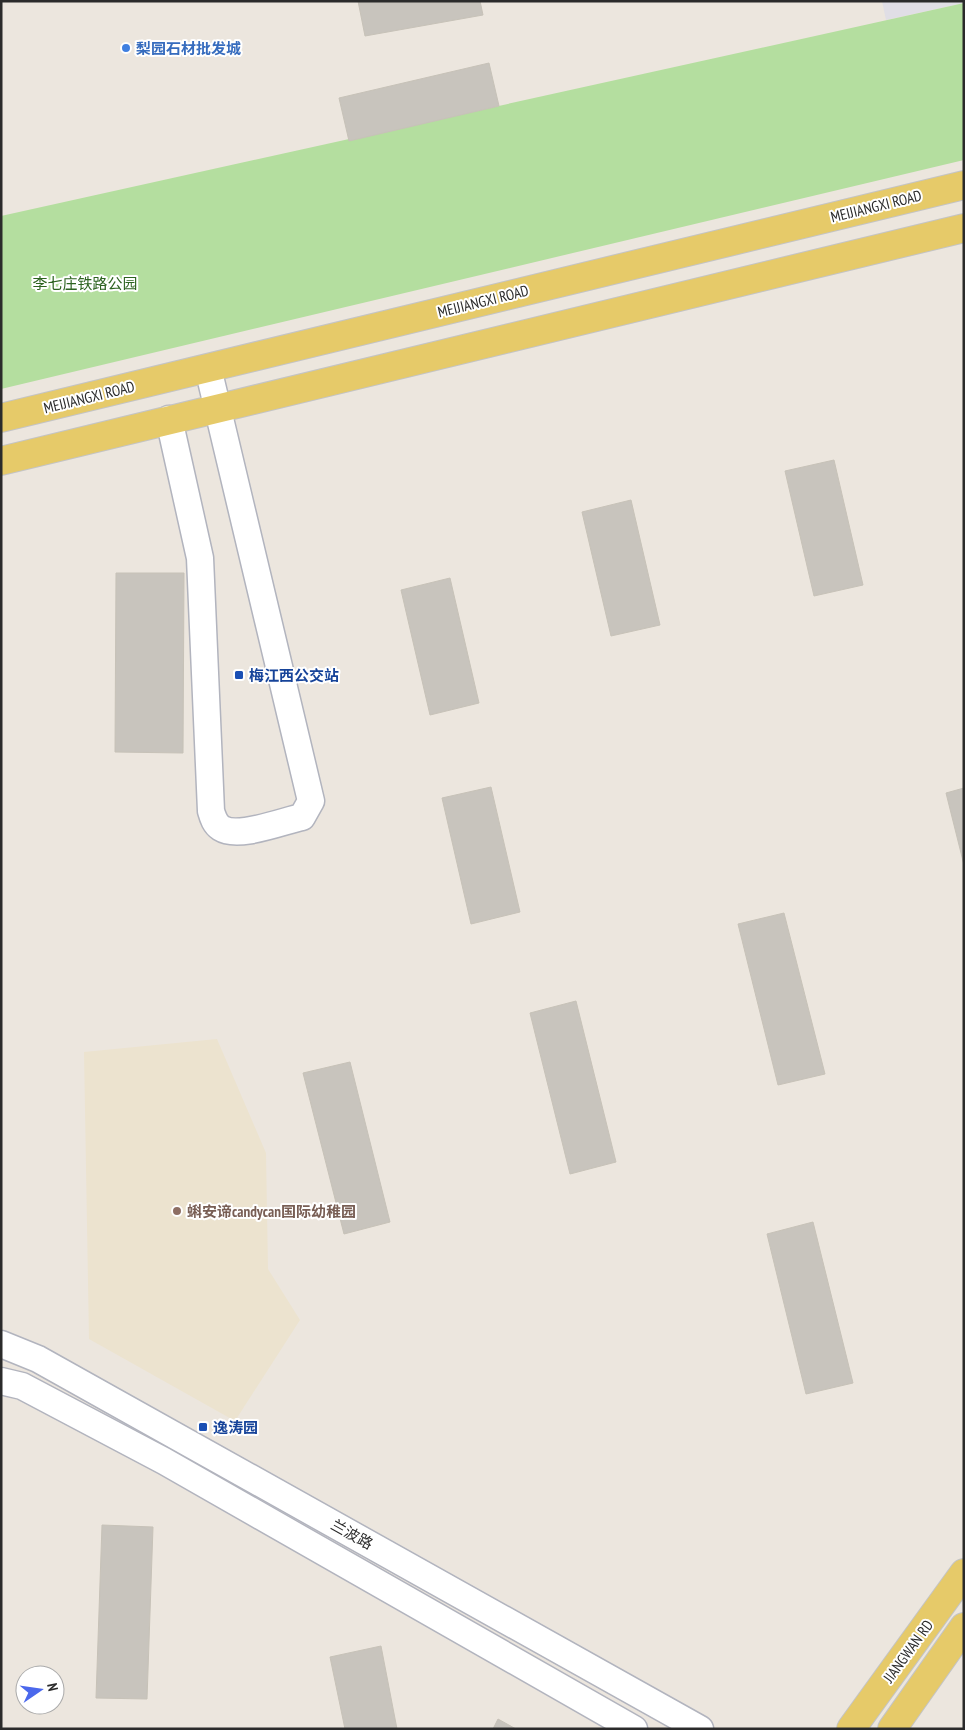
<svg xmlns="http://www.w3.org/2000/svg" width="965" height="1730" font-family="'PT Sans Narrow','Noto Sans SC',sans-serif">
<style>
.industrial{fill:#e0dee5}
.education{fill:#ece3cf}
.green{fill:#b4de9f}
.building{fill:#c8c4bd;stroke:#c7c2b8}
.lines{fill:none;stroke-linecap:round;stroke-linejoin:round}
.minor-casing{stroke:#b2b4be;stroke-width:29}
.major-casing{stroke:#c4c4c4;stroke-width:30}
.minor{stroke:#fff;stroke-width:26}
.major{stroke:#e6ca69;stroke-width:28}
.shop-dot{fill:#3f7fe0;stroke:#fff;stroke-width:2}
.transit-dot{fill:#1a4fb4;stroke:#fff;stroke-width:2}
.education-dot{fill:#8d6e63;stroke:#fff;stroke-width:2}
.labels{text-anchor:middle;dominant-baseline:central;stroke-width:4;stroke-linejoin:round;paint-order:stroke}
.shop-label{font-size:15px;font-weight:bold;fill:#366cbe;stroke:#fff;text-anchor:start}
.street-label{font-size:15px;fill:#2b2b2b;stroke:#fff}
.park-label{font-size:15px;fill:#2d6320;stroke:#fff}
.transit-label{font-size:15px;font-weight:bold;fill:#164399;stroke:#fff;text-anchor:start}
.education-label{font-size:15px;font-weight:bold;fill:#785e54;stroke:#fff;text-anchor:start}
</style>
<rect width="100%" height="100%" fill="#ece6de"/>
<polygon class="industrial" points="882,1 964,1 964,3 886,20"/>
<polygon class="education" points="217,1039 266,1153 268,1269 300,1320 235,1421 89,1339 84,1052"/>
<polygon class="green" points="964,3 964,160 1,389 1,216"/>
<g class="building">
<polygon points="358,1 480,1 483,15 365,36"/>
<polygon points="489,63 499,106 349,141 339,98"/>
<polygon points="834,460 863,585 814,596 785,471"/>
<polygon points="631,500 660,625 611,636 582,512"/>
<polygon points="116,573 184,573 183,753 115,752"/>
<polygon points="450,578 479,703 430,715 401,590"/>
<polygon points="491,787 520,912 471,924 442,798"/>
<polygon points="964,788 964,865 946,793"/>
<polygon points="784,913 825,1074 778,1085 738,924"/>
<polygon points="576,1001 616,1162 570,1174 530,1013"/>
<polygon points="350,1062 390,1222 344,1234 303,1073"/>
<polygon points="813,1222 853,1383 806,1394 767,1234"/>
<polygon points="102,1525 153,1527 147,1699 96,1698"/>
<polygon points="381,1646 397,1729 345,1729 330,1657"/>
<polygon points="498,1719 516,1729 493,1729"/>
</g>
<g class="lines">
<defs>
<g id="minor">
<path d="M169,419L200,558L211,811C213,818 215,824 221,828C238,839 283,821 302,817L311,801L208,368"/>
<polyline points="1,1344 38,1359 700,1729"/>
<polyline points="1,1381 22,1386 164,1461 634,1729"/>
</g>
<g id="major">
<polyline points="1,418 964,185"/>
<polyline points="1,461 964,228"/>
<polyline points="851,1729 964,1573"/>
<polyline points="892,1729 964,1627"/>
</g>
</defs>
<use href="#minor" class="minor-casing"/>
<use href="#major" class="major-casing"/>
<use href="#minor" class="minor"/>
<use href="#major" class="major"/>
</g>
<circle class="shop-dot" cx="126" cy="48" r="5"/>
<g class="transit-dot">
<rect x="234" y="670" width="10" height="10" rx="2.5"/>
<rect x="198" y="1422" width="10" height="10" rx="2.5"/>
</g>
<circle class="education-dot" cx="177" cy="1211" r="5"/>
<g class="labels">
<g class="shop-label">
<text x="136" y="48">梨园石材批发城</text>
</g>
<g class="street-label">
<text transform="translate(876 206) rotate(-14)">MEIJIANGXI ROAD</text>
<text transform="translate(483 301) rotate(-14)">MEIJIANGXI ROAD</text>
<text transform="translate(89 397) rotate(-14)">MEIJIANGXI ROAD</text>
<text transform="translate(352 1534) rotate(29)">兰波路</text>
<text transform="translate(908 1651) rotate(-54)">JIANGWAN RD</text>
</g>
<g class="park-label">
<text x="85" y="283">李七庄铁路公园</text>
</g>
<g class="transit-label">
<text x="249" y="675">梅江西公交站</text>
<text x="213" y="1427">逸涛园</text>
</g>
<g class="education-label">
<text x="187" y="1211">蝌安谛candycan国际幼稚园</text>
</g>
</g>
<rect width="965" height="1730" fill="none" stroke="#2b2b2b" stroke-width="5"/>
<g transform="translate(40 1690) rotate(77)"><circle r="24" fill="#ffffff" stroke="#aaaaaa"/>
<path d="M0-4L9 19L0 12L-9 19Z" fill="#4b68ec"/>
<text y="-8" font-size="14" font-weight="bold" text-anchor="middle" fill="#2b2b2b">N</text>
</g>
</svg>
